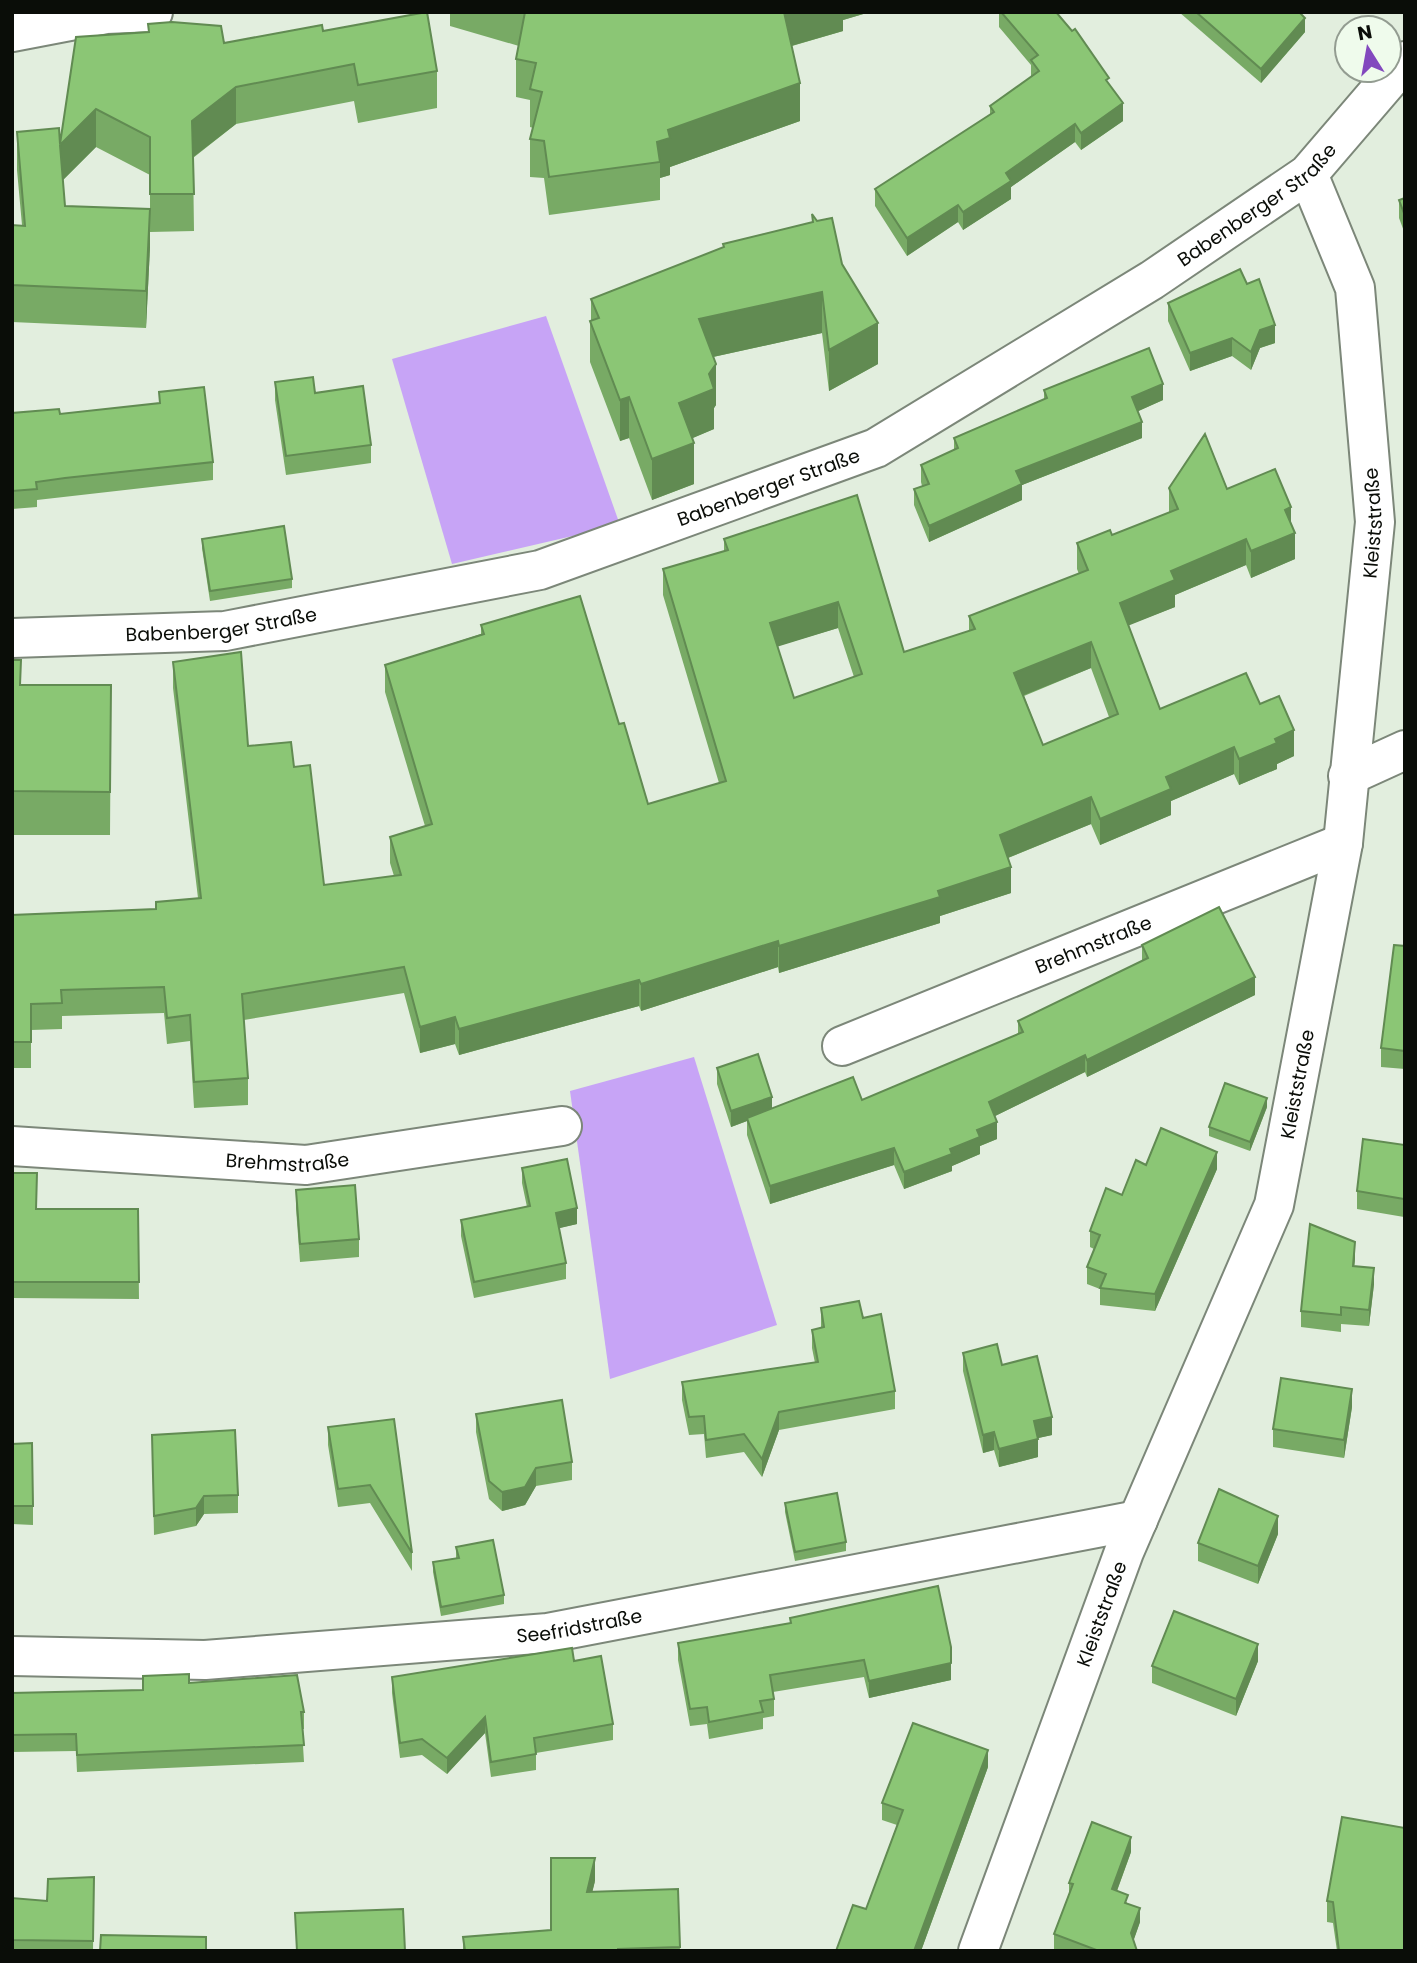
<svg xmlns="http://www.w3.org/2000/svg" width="1417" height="1963" font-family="Poppins,sans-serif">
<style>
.green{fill:#c7a4f6}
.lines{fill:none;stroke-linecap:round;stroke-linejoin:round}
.minor-casing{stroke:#7c8779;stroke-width:42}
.minor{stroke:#fff;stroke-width:38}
.wall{fill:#78aa65;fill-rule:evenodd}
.shaded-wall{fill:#618b52}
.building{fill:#8bc675;stroke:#618b52;stroke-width:2;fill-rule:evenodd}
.labels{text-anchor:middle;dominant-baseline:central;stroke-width:5;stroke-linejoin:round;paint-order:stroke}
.street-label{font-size:19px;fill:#0a0d08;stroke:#effbec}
</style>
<rect width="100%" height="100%" fill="#e2eede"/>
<g class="green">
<polygon points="546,316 620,525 452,564 392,359"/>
<polygon points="694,1057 777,1325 610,1379 570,1091"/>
</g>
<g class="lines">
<defs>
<g id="minor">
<polyline points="12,32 106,14 153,12"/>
<path id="s1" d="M12,638L225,631L540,570L876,448L1152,280L1308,174L1405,61"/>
<polyline points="1348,776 1405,750"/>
<path id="s2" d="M842,1046L1343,843"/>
<path id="s3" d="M12,1146L306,1165L562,1126"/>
<path id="s4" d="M12,1656L205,1660L548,1633L1138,1520"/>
<path id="s5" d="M978,1951L1124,1552L1274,1205L1343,843L1375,522L1355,288L1308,174"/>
</g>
</defs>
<use href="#minor" class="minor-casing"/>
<use href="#minor" class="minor"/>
</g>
<g class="wall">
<polygon points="450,12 870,12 843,20 843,31 792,46 800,121 670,167 670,175 660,178 660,200 549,215 544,178 530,177 530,139 533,128 530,127 530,100 516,97 516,59 519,46 450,26"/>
<polygon points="999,12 1056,12 1109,84 1123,121 1081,150 1075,142 1011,187 1011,199 963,230 958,222 907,256 875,206 875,189 990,115 990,106 1031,77 1031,65 999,27"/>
<polygon points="1179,12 1299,12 1305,32 1261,83"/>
<polygon points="323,31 437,71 437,108 358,123 354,101 236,124 193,158 194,231 150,232 150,175 96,147 63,180 65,206 150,247 146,328 12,322 12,225 22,225 17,170 17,132 60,144 76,37 224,43"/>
<polygon points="1405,198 1405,234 1399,218 1399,200"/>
<polygon points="812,214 842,264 878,364 829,391 822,333 713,357 716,405 714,408 714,429 692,438 694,484 652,500 629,438 620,441 590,362 590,321 591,321 591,299 723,248 723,244 812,223"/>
<polygon points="1168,303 1275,343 1260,348 1251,370 1232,356 1190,371 1168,321"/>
<polygon points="275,382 315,393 371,445 371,463 286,475 275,400"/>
<polygon points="1044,390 1163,400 1138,411 1142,438 1022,485 1022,500 929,542 914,505 914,489 922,486 921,482 921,465 954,451 954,438 1044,399"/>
<polygon points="159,392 213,462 213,480 37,500 37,507 12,509 12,413 60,414 159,403"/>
<path d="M1169,488L1227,489L1291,524L1295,559L1251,578L1246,565L1175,595V607L1128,625L1160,709L1260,704L1294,756L1277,764V769L1239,785L1234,774L1171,801V815L1100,845L1091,824L1008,858L1011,893L940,916V923L779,973L778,967L641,1011L639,1006L459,1055L455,1044L420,1053L404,993L244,1020L248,1078V1105L194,1108L190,1041L167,1044L164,1013L62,1016V1029L31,1030V1068H12V915L156,909V902L198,898L173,688V662L248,746L294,767L324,885L394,876L390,863V837L425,826L385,692V665L481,634V625L619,724L648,804L719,783L663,595V569L724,551V539L857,495L904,652L969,631V616L1079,574L1077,569V543L1112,535L1169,513ZM838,628L854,677L794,698L777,646ZM1091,668L1109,717L1043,745L1024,696Z"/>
<polygon points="202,539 292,579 292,588 210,601 202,548"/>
<polygon points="12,660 21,685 111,685 110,835 12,835"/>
<polygon points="1142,945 1255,995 1087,1077 1085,1072 995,1116 997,1139 980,1146 980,1154 952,1166 952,1171 904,1189 894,1165 770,1204 747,1135 747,1121 731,1127 717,1084 717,1068 772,1108 862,1100 1018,1034 1018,1021 1142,961"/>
<polygon points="1405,946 1405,1069 1381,1067 1381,1048"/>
<polygon points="1267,1107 1250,1151 1209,1136 1209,1127"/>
<polygon points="1405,1145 1405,1213 1404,1217 1357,1209 1357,1191"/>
<polygon points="1146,1165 1217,1169 1155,1311 1100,1305 1100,1289 1087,1284 1087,1267 1094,1249 1090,1247 1090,1231 1122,1195"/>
<polygon points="522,1168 577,1224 559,1228 566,1263 566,1279 474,1298 461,1236 461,1220 527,1207 522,1183"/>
<polygon points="12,1173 36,1209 138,1209 139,1299 12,1298"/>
<polygon points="296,1190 359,1239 359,1257 300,1262 296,1208"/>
<polygon points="1355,1258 1354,1266 1374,1284 1369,1326 1341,1324 1341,1332 1301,1327 1301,1311"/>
<polygon points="821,1308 863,1318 895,1391 895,1409 779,1430 762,1477 744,1452 706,1458 704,1434 689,1435 682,1400 682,1382 815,1363 812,1348 812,1330 821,1328"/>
<polygon points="963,1353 1002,1365 1052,1435 1038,1438 1038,1457 999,1467 994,1450 983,1453 963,1371"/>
<polygon points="1352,1407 1344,1458 1273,1447 1273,1429"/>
<polygon points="476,1414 572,1462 572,1480 536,1486 525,1505 502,1511 489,1499 476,1432"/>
<polygon points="394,1419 412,1553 412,1571 370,1503 338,1507 328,1445 328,1427"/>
<polygon points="152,1435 238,1495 238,1513 204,1514 196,1526 154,1535"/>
<polygon points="12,1444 33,1506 33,1525 12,1524"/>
<polygon points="785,1503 846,1542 846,1551 795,1561 785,1512"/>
<polygon points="1278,1534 1258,1584 1198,1561 1198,1543"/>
<polygon points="456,1547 504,1595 504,1604 441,1616 433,1572 433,1562 456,1558"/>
<polygon points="790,1618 951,1680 869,1698 864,1677 773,1692 774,1699 774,1716 763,1718 763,1729 709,1739 707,1724 690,1726 678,1660 678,1643 790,1623"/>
<polygon points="574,1661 613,1724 613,1740 536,1753 536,1770 491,1777 485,1733 447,1774 422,1755 400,1758 392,1693 392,1677"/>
<polygon points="1258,1661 1236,1716 1152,1683 1152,1666"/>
<polygon points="143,1676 189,1683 304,1712 304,1729 302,1729 304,1762 77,1772 76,1751 12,1752 12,1693 143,1690"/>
<polygon points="988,1767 921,1951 836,1951 866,1909 897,1825 882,1820 882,1803"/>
<polygon points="1405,1828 1405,1951 1337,1951 1333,1923 1327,1922 1327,1901"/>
<polygon points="1131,1852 1117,1891 1128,1904 1140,1922 1133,1941 1137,1951 1059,1951 1054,1949 1054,1934 1069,1895 1069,1883"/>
<polygon points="94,1877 93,1951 12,1951 12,1898 47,1901"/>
<polygon points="595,1881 592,1892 678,1889 680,1951 463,1951 463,1937 551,1930"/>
</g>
<g class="shaded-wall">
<polygon points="784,12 870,12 843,20 843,31 784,48"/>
<polygon points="1305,18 1305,32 1261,83 1261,69"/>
<polygon points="800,83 800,121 670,167 670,175 660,178 660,162 657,142 668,130"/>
<polygon points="236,87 236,124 192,158 192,121"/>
<polygon points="1123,103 1123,121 1081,150 1081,133"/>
<polygon points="96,109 96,147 60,183 60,145"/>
<polygon points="1075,124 1075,142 1011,187 1011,199 963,230 963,212 1006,173"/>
<polygon points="958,205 958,222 907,256 907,238"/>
<polygon points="150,209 150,247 146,328 146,291"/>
<polygon points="822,292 822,333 699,360 699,319"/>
<polygon points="878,323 878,364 829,391 829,350"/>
<polygon points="1275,325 1275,343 1260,348 1251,370 1251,352 1260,330"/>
<polygon points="1232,338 1232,356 1190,371 1190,353"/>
<polygon points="716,364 716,405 714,408 714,429 679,444 679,403 709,374"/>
<polygon points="1163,384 1163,400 1132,414 1132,397"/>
<polygon points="629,397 629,438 620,441 620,400"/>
<polygon points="1142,422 1142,438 1022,485 1022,500 929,542 929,526 1016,471"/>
<polygon points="694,443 694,484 652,500 652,459"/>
<polygon points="1291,507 1291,533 1285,510"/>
<polygon points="1295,533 1295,559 1251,578 1251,551"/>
<polygon points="1246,539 1246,565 1175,595 1175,607 1120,629 1120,603 1171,571"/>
<polygon points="838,602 838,628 770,649 770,623"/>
<polygon points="1091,642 1091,668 1014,699 1014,673"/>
<polygon points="1294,730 1294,756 1277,764 1277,769 1239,785 1239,759 1275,739"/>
<polygon points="1234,747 1234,774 1171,801 1171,815 1100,845 1100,819 1166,777"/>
<polygon points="1091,797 1091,824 1000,861 1000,835"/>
<polygon points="1011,867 1011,893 940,916 940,923 779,973 779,946 938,891"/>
<polygon points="778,941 778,967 641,1011 641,984"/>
<polygon points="1255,977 1255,995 1087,1077 1087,1060"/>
<polygon points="639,980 639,1006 459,1055 459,1029"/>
<polygon points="455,1017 455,1044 420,1053 420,1027"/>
<polygon points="1085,1055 1085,1072 989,1119 989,1102"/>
<polygon points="772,1097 772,1113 747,1118 747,1121 731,1127 731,1111"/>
<polygon points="1267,1098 1267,1107 1250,1151 1250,1142"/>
<polygon points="997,1122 997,1139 980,1146 980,1154 952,1166 952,1171 904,1189 904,1172 950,1149 977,1130"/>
<polygon points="894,1148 894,1165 770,1204 770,1186"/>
<polygon points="1217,1152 1217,1169 1155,1311 1155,1294"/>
<polygon points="577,1208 577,1224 556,1229 556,1213"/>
<polygon points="1355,1242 1355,1258 1353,1282 1353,1266"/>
<polygon points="1374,1268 1374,1284 1369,1326 1369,1310"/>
<polygon points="1352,1389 1352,1407 1344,1458 1344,1440"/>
<polygon points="779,1412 779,1430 762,1477 762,1459"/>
<polygon points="1052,1417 1052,1435 1034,1439 1034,1421"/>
<polygon points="994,1432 994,1450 983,1453 983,1435"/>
<polygon points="1038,1439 1038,1457 999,1467 999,1449"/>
<polygon points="536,1468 536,1486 525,1505 502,1511 502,1492"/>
<polygon points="204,1496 204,1514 196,1526 196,1508"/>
<polygon points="1278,1516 1278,1534 1258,1584 1258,1566"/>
<polygon points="1258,1644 1258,1661 1236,1716 1236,1699"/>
<polygon points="951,1663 951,1680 869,1698 869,1681"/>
<polygon points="485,1717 485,1733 447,1774 447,1758"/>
<polygon points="988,1750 988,1767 921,1951 914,1951"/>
<polygon points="1131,1837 1131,1852 1112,1904 1112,1889"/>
<polygon points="595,1858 595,1881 587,1914 587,1892"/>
<polygon points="1140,1908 1140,1922 1131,1948 1131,1933"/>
</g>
<g class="building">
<polygon points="427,12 437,71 358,85 354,64 236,87 192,121 194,194 150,194 150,137 96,109 60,145 65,206 150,209 146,291 12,285 12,225 25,226 17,132 59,128 60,144 76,37 149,32 148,24 172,22 221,26 224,43 322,25 323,31"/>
<polygon points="525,12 784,12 800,83 668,130 670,138 657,142 660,162 549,177 544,141 530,139 542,92 530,89 536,63 516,59"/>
<polygon points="1001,12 1056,12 1072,31 1075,29 1109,78 1106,80 1123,103 1081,133 1075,124 1006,173 1011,181 963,212 958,205 907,238 875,189 994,112 990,106 1039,71 1031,60 1038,55"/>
<polygon points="1196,12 1299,12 1305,18 1261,69"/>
<polygon points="1405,198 1405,216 1399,200"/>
<polygon points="812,214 817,221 832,218 842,264 878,323 829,350 822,292 699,319 716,364 709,374 714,389 679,403 694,443 652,459 629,397 620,400 590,321 599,318 591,299 724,247 723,244 813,222"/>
<polygon points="1240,269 1247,284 1259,279 1275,325 1260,330 1251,352 1232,338 1190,353 1168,303"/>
<polygon points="1149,348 1163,384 1132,397 1142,422 1016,471 1022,484 929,526 914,489 929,484 921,465 958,448 954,438 1047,398 1044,390"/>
<polygon points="313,377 315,393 363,386 371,445 286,456 275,382"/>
<polygon points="204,387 213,462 65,478 36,482 37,489 12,491 12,413 59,409 60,414 160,403 159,392"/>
<path d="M1205,434L1227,489L1275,469L1291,507L1285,510L1295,533L1251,551L1246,539L1171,571L1175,580L1120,603L1160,709L1246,673L1260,704L1279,696L1294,730L1275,739L1277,743L1239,759L1234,747L1166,777L1171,789L1100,819L1091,797L1000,835L1011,867L938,891L940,897L779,946L778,941L641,984L639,980L459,1029L455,1017L420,1027L404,967L242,994L248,1078L194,1082L190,1015L167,1018L164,987L61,990L62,1003L31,1004V1042H12V915L156,909V902L201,898L173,662L241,652L248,746L291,742L294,767L310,765L324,885L401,875L390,837L432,824L385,665L484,634L481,625L580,596L619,724L624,723L648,804L726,781L663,569L728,550L724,539L857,495L904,652L975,629L969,616L1088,570L1077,543L1110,530L1112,535L1178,509L1169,488ZM838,602L862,674L794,698L770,623ZM1091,642L1118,714L1043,745L1014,673Z"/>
<polygon points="284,526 292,579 210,591 202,539"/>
<polygon points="12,660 21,660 20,685 111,685 110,792 12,791"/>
<polygon points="1219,907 1255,977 1087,1060 1085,1055 989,1102 997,1122 977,1130 980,1137 950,1149 952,1154 904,1172 894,1148 770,1186 747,1118 853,1077 862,1100 1023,1032 1018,1021 1148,958 1142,945"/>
<polygon points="1394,945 1405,946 1405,1051 1381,1048"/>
<polygon points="758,1054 772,1097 731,1111 717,1068"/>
<polygon points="1225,1083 1267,1098 1250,1142 1209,1127"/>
<polygon points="1161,1128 1217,1152 1155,1294 1100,1288 1106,1274 1087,1267 1100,1235 1090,1231 1106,1188 1122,1195 1136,1160 1146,1165"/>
<polygon points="1363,1139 1405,1145 1404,1199 1357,1191"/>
<polygon points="567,1159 577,1208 556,1213 566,1263 474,1282 461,1220 530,1206 522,1168"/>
<polygon points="12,1173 37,1173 36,1209 138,1209 139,1282 12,1282"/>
<polygon points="355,1185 359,1239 300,1244 296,1190"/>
<polygon points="1310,1224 1355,1242 1353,1266 1374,1268 1369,1310 1341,1307 1341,1315 1301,1311"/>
<polygon points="859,1301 863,1318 881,1314 895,1391 779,1412 762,1459 744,1434 706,1440 704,1416 689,1417 682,1382 818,1362 812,1330 824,1327 821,1308"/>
<polygon points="997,1344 1002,1365 1037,1356 1052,1417 1034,1421 1038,1439 999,1449 994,1432 983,1435 963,1353"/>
<polygon points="1281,1378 1352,1389 1344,1440 1273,1429"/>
<polygon points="562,1400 572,1462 536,1468 525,1487 502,1492 489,1481 476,1414"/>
<polygon points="394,1419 412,1553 370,1485 338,1489 328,1427"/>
<polygon points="235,1430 238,1495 204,1496 196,1508 154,1516 152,1435"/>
<polygon points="32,1443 33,1506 12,1506 12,1444"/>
<polygon points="1219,1489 1278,1516 1258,1566 1198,1543"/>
<polygon points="837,1493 846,1542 795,1552 785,1503"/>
<polygon points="493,1540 504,1595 441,1607 433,1562 459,1558 456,1547"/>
<polygon points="938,1586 951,1647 951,1663 869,1681 864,1660 770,1675 774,1699 760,1701 763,1712 709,1722 707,1707 690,1709 678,1643 791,1623 790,1618"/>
<polygon points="1174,1611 1258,1644 1236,1699 1152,1666"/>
<polygon points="572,1648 574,1661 601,1656 613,1724 534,1738 536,1754 491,1762 485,1717 447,1758 422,1739 400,1743 392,1677"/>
<polygon points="189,1674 189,1683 297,1675 304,1712 301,1712 304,1745 77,1755 76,1734 12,1735 12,1693 143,1690 143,1676"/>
<polygon points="913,1723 988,1750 914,1951 836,1951 853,1905 866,1909 903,1810 882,1803"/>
<polygon points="1342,1817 1405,1828 1405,1951 1339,1951 1333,1902 1327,1901"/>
<polygon points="1092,1822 1131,1837 1112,1889 1128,1895 1125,1903 1140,1908 1131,1933 1137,1951 1099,1951 1054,1934 1073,1884 1069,1883"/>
<polygon points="551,1858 595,1858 587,1892 678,1889 680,1947 618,1949 618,1951 465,1951 463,1937 551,1930"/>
<polygon points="94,1877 93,1941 12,1940 12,1898 47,1901 48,1879"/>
<polygon points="403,1909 405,1951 297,1951 295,1913"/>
<polygon points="101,1935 206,1937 206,1951 100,1951"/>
</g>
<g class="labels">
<g class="street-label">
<text stroke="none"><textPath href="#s1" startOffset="1344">Babenberger Straße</textPath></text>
<text stroke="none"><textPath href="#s1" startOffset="777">Babenberger Straße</textPath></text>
<text stroke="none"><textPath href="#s5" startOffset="1493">Kleiststraße</textPath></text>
<text stroke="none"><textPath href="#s1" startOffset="210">Babenberger Straße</textPath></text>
<text stroke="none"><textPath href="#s2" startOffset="271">Brehmstraße</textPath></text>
<text stroke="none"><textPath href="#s5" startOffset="926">Kleiststraße</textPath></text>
<text stroke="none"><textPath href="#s3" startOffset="276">Brehmstraße</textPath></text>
<text stroke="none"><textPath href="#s5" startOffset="359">Kleiststraße</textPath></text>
<text stroke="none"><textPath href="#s4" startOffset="569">Seefridstraße</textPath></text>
</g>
</g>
<rect width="1417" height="1963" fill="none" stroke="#0a0d08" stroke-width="28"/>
<g transform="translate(1368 49) rotate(349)"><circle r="33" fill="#effbec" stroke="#939c91" stroke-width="2"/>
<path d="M0-5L12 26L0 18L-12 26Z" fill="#8248be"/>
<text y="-10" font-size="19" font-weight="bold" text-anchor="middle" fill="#0a0d08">N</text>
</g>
</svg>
